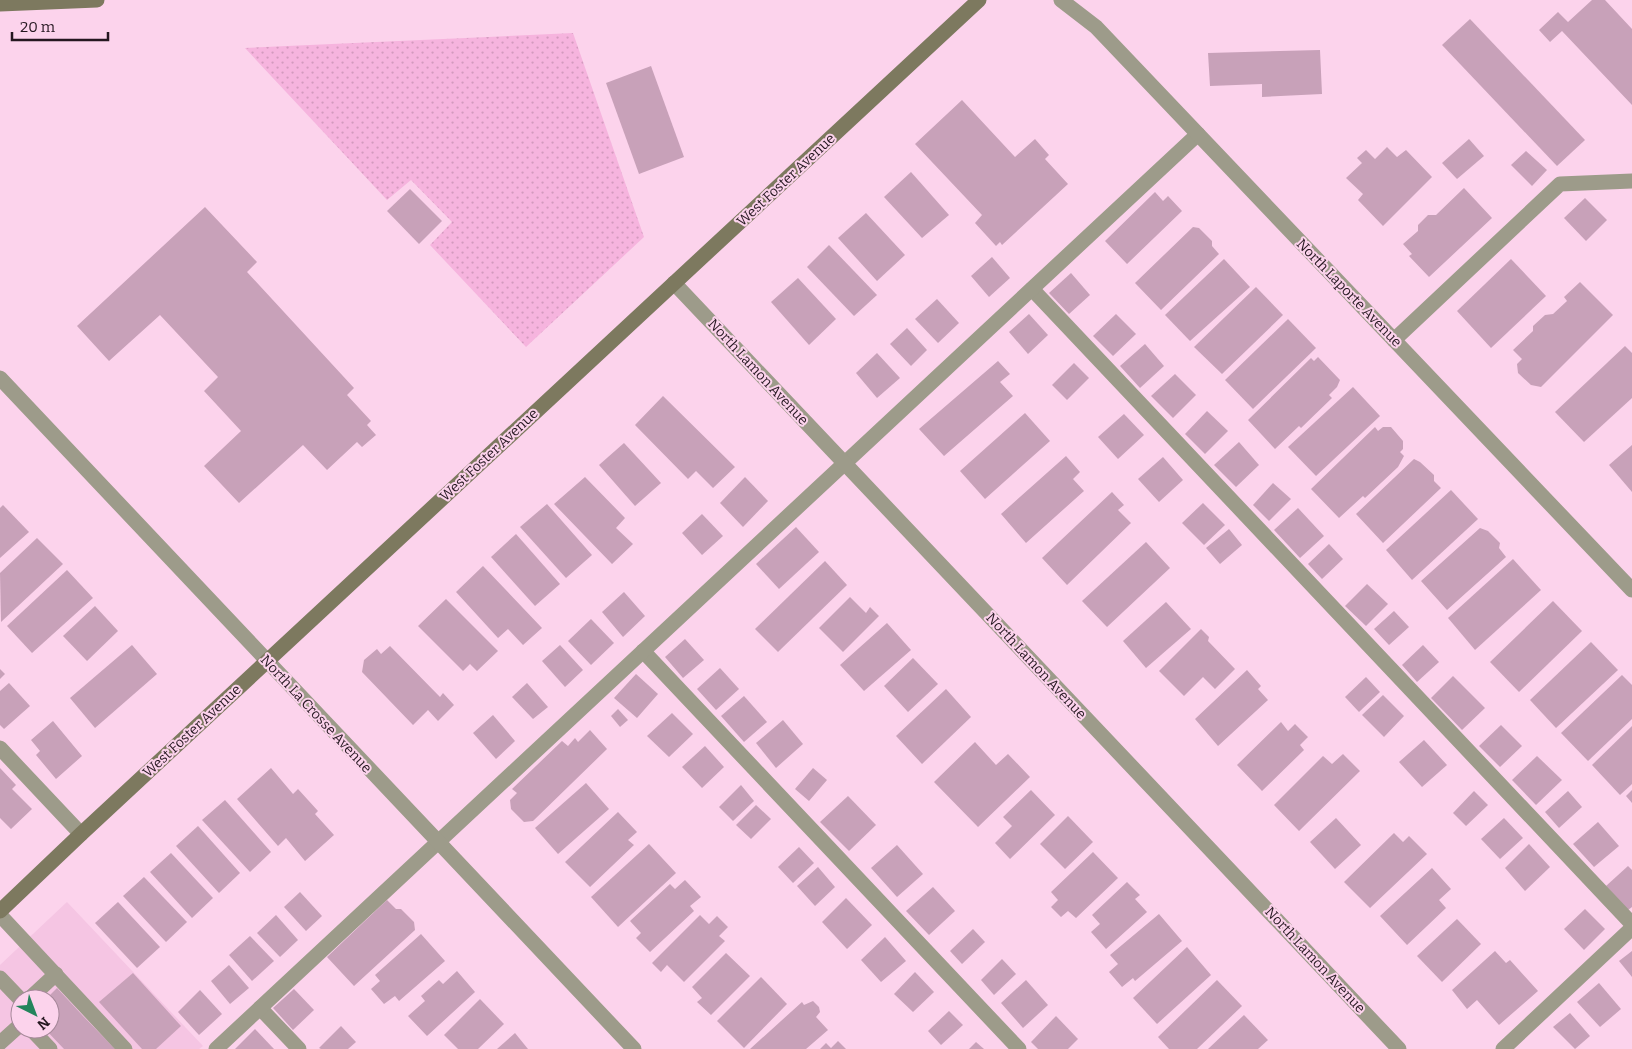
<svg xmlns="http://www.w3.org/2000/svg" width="1632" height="1049" font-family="Bitter,serif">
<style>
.built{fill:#f5c5e3;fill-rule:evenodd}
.grass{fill:url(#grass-dots)}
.building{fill:#c8a1b9}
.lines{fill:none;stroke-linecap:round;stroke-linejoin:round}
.lane{stroke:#9d9b8a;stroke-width:15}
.street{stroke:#9d9b8a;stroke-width:15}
.secondary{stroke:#7d795f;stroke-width:15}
.labels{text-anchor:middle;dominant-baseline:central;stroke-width:4;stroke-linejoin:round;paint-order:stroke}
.street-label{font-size:14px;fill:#251720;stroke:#fcd3ec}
</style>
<defs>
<pattern id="grass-dots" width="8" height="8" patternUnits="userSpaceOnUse" patternTransform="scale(1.25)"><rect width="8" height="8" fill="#f6b4de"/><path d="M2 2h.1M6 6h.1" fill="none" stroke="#d39abe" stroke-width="1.8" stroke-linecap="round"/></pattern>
</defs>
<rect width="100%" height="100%" fill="#fcd3ec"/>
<path class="built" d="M67,902L203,1046L199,1049H0V965ZM20,999H50V1029H20Z"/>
<polygon class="grass" points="573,33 644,237 526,347 430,245 452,222 411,180 387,200 245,48"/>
<g class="building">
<polygon points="1592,0 1605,0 1632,29 1632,105 1562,31 1550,42 1539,30 1558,12 1568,22"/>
<polygon points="1470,19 1585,140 1557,166 1442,45"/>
<polygon points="1320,50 1322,94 1262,97 1262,84 1210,86 1208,53"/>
<polygon points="651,66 684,157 639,174 606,83"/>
<polygon points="962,100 1015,157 1035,139 1049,155 1045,159 1068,184 1002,245 1000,242 996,246 975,223 982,215 915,144"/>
<polygon points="1469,139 1484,156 1457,179 1442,163"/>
<polygon points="1387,147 1397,157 1406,150 1432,177 1383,226 1358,200 1363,194 1346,178 1362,163 1357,158 1366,150 1375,159"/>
<polygon points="1526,151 1547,170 1532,186 1511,165"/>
<polygon points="911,172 949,215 922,238 884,197"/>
<polygon points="1464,188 1492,218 1429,277 1409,256 1412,254 1403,244 1418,231 1418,225 1428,215 1436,215"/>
<polygon points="410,189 442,221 419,244 387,211"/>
<polygon points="1155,192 1163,201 1168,196 1182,211 1127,264 1105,241"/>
<polygon points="1585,198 1607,220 1586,241 1564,218"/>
<polygon points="205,207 257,262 247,272 354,388 347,395 371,421 367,425 376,435 362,447 357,442 327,470 303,445 239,503 204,466 241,431 204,391 218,377 160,315 109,361 77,326"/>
<polygon points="866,213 905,255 877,281 838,238"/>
<polygon points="1193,227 1199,228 1212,241 1212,246 1219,254 1161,310 1135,283"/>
<polygon points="829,245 877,295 854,316 807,267"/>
<polygon points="992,257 1010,278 989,297 971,276"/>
<polygon points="1224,259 1250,287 1190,341 1165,315"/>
<polygon points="1511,259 1546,296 1491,348 1457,311"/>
<polygon points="1071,273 1090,295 1069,314 1049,293"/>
<polygon points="798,278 836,319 809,345 771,302"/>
<polygon points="1580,282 1613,315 1541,387 1531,385 1518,373 1517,364 1522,359 1513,350 1533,331 1533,326 1545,315 1553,314 1567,301 1564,297"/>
<polygon points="1256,287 1283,315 1222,374 1194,347"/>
<polygon points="937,299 959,323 938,343 915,319"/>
<polygon points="1029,314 1048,335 1028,354 1009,332"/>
<polygon points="1116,314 1136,334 1113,356 1093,336"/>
<polygon points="1288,319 1316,348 1253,409 1225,380"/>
<polygon points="907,328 927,350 911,366 890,344"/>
<polygon points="1145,344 1164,366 1140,388 1120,366"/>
<polygon points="1625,346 1632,353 1632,398 1584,442 1555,412"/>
<polygon points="877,353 900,378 877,398 856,373"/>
<polygon points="1318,357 1340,380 1337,387 1329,395 1332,398 1301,428 1299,426 1275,449 1248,420 1311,358 1314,361"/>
<polygon points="998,361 1010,374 1000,382 1013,396 944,456 919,429"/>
<polygon points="1074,363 1089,378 1067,400 1052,385"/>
<polygon points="1175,374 1196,395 1173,418 1151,396"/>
<polygon points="1353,387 1380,416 1316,476 1288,447"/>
<polygon points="663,396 735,467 713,488 696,471 688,479 635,425"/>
<polygon points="1207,411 1228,431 1205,454 1185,434"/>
<polygon points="1025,413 1050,441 985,499 960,471"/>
<polygon points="1124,414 1144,435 1118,459 1098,437"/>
<polygon points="1375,427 1378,431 1383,427 1391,427 1403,441 1403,449 1400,452 1404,456 1398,467 1365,498 1363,496 1339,518 1311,489"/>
<polygon points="1239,442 1259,465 1236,487 1214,465"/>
<polygon points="624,443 661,483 635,506 599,465"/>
<polygon points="1632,445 1632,492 1609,465"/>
<polygon points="1066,456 1080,472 1073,479 1084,491 1026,543 1001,514"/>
<polygon points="1163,457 1183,480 1159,502 1138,479"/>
<polygon points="1414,459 1420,462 1434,475 1434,481 1441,488 1383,543 1356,514"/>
<polygon points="585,477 625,518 616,528 633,544 612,564 554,504"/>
<polygon points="745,477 768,501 743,527 720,503"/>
<polygon points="1273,483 1291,499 1269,521 1253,505"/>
<polygon points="1451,490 1478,519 1412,580 1386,550"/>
<polygon points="1112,492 1124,505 1118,510 1131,523 1067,585 1042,558"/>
<polygon points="1203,503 1225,525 1204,545 1182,523"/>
<polygon points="547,504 592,555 566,578 520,527"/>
<polygon points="3,505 29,532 0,558 0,508"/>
<polygon points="1298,508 1324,536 1300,558 1274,530"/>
<polygon points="702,514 723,536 702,555 682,533"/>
<polygon points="796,527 819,552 779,589 756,564"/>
<polygon points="1480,528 1488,531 1500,543 1499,548 1506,557 1447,610 1421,581"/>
<polygon points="1229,529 1242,545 1220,564 1206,548"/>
<polygon points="516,534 560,584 535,606 491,557"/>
<polygon points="37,538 63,564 1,622 0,573"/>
<polygon points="1146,542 1170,568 1107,627 1082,601"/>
<polygon points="1329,544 1343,559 1322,579 1308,564"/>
<polygon points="1513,559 1541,590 1475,650 1448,618"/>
<polygon points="825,561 847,585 778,652 755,629"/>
<polygon points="483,566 542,628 523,645 508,629 498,638 456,592"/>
<polygon points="67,570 93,598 32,653 7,626"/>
<polygon points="1367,584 1388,604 1366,626 1345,606"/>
<polygon points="624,592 645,616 623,637 602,612"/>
<polygon points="850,597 866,613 870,607 879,616 843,652 819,628"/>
<polygon points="446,599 498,651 477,671 470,664 463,671 418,626"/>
<polygon points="1553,601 1582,631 1519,692 1490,662"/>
<polygon points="1166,602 1191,629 1146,668 1123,641"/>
<polygon points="95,606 118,631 87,661 63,636"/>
<polygon points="1394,611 1409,627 1389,645 1374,629"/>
<polygon points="591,619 614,643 591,665 568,641"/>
<polygon points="887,623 911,650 864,691 840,665"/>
<polygon points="1201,629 1209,637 1208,641 1235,669 1215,689 1203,677 1184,696 1159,671"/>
<polygon points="685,639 704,660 683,678 665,657"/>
<polygon points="1591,642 1618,670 1556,728 1530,700"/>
<polygon points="132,645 157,674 95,728 70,698"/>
<polygon points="560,645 583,670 565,687 542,661"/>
<polygon points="1423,645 1439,662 1417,682 1402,665"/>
<polygon points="390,646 440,697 443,693 454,705 438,721 428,710 413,725 362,672 364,660 377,649 381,654"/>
<polygon points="913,658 938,684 908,712 884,686"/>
<polygon points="720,668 739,689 716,710 697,689"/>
<polygon points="0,669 5,674 0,679"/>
<polygon points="1247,670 1261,686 1258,689 1268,700 1218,746 1195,719"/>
<polygon points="636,674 658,694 637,718 614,698"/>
<polygon points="1622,675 1632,685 1632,719 1588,761 1561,733"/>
<polygon points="1453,676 1485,708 1462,730 1431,698"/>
<polygon points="1366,677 1380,692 1359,712 1345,697"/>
<polygon points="9,683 30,706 4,729 0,725 0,691"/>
<polygon points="527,683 548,707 533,719 512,697"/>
<polygon points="946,689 971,717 922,764 896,736"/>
<polygon points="1383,695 1404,716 1384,737 1362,715"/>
<polygon points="744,696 767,722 744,742 721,716"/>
<polygon points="618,709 628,720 620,727 611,716"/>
<polygon points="672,713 693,734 669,757 647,736"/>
<polygon points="493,715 515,741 496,759 473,733"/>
<polygon points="783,720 803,744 776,768 756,743"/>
<polygon points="53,721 82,756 56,779 36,755 40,751 31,740"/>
<polygon points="1281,722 1288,731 1295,724 1308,737 1300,745 1304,750 1262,791 1237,765"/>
<polygon points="1501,725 1522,746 1500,767 1479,746"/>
<polygon points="1632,726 1632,784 1620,795 1592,765"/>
<polygon points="590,730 607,749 533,821 524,822 511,809 510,800 517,793 512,789 562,741 568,746 575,738 578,742"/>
<polygon points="1424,740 1447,765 1422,787 1399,762"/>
<polygon points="975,742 996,765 1008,754 1030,777 978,827 934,782"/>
<polygon points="705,746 724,767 702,788 682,767"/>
<polygon points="1343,754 1360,771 1299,831 1274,805 1323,756 1332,764"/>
<polygon points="1537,756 1562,780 1536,805 1512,780"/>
<polygon points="0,768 16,785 12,789 32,809 11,829 0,818"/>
<polygon points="271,768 293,794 298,789 318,811 315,814 334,835 305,861 286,838 278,846 237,799"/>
<polygon points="813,768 827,780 809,801 795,789"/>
<polygon points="586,783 609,809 558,854 535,828"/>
<polygon points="741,785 754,801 733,821 719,807"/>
<polygon points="1031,790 1055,815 1010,859 995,843 1012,826 1003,817"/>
<polygon points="1632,790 1632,803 1626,796"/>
<polygon points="1474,791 1488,805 1466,826 1453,813"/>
<polygon points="1568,791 1582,807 1559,828 1545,812"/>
<polygon points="848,796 876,825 849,851 820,822"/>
<polygon points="225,800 271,852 250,872 202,820"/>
<polygon points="756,805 771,819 751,839 736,825"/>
<polygon points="618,812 637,832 628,840 634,845 590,887 565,862"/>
<polygon points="1068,816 1093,842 1065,869 1040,844"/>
<polygon points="1336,818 1361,845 1335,869 1310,842"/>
<polygon points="1504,818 1523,838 1500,859 1481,839"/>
<polygon points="1598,822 1619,846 1594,867 1573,844"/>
<polygon points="198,826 240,873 219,893 176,846"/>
<polygon points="1394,833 1403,842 1409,836 1427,854 1370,908 1344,882"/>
<polygon points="649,844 676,873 618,927 591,897"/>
<polygon points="1529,844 1550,867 1525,891 1505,868"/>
<polygon points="897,845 923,874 897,897 871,868"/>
<polygon points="799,847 814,863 793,883 778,867"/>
<polygon points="1093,852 1118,878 1076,918 1068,911 1061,917 1051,907 1058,900 1051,892"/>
<polygon points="171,853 213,898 192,918 150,872"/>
<polygon points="1628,866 1632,870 1632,907 1628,910 1606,886"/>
<polygon points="818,867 835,887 815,906 797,886"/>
<polygon points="1432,868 1451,889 1439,900 1446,908 1407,945 1380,916"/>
<polygon points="144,877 187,922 166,942 123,896"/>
<polygon points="685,880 701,897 690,906 694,911 650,952 636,938 641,933 630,921 670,884 675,889"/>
<polygon points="1127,882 1140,895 1135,899 1147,912 1106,949 1091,932 1100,924 1092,915"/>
<polygon points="933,887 955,911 929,935 906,911"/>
<polygon points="300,892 322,916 306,931 284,907"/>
<polygon points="846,898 872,925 847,949 822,922"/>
<polygon points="387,900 396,909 401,909 414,922 415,930 354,986 327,957"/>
<polygon points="118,902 160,947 137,968 95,923"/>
<polygon points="1585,909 1605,929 1584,950 1564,929"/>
<polygon points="1159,914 1182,941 1135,981 1133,978 1122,987 1109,972 1118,964 1110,955"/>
<polygon points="276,915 298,940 280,957 257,933"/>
<polygon points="700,915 709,924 717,916 728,927 719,936 725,941 684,982 667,965 661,972 652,963"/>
<polygon points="1457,919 1481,944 1442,982 1417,956"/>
<polygon points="973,929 985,942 962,964 950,951"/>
<polygon points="421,934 445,961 399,1001 395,996 384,1004 371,989 380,981 375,975"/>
<polygon points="250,936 274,961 252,981 229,955"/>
<polygon points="885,937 906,961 881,982 861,960"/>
<polygon points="1187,947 1211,975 1157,1024 1133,998"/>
<polygon points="1495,951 1506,963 1510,960 1538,991 1499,1025 1477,1000 1467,1009 1452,990"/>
<polygon points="1632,951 1632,977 1619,961"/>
<polygon points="726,953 750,976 711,1015 697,1002 702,998 692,987"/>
<polygon points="1002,959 1016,974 994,995 981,980"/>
<polygon points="229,965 249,988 230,1004 211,981"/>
<polygon points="457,971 475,992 427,1036 408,1016 425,1001 421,996 439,980 443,984"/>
<polygon points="915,972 934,992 913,1012 894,994"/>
<polygon points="133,973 181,1026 156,1049 142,1049 99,1002"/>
<polygon points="761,977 787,1004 744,1048 717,1021"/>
<polygon points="1026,980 1048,1005 1023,1028 1001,1003"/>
<polygon points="1217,980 1242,1006 1197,1049 1169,1049 1158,1037"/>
<polygon points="1599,983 1621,1009 1600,1027 1577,1002"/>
<polygon points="57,988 83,1016 115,1049 64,1049 45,1029 50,1029 50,999 46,999"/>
<polygon points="294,989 314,1010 293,1030 273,1008"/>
<polygon points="200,990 222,1014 199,1035 178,1012"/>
<polygon points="480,999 504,1024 478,1049 458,1049 444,1035"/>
<polygon points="813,1001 819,1007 820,1012 816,1017 828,1030 806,1049 750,1049 802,1002 804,1005"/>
<polygon points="949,1011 963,1025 941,1045 928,1031"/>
<polygon points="1570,1013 1590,1036 1575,1049 1553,1027"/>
<polygon points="1244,1015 1268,1040 1258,1049 1208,1049"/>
<polygon points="1056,1016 1078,1039 1068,1049 1038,1049 1031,1042"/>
<polygon points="341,1026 356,1042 348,1049 321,1049 319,1048"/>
<polygon points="255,1029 274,1049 235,1049"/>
<polygon points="515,1033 528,1049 497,1049"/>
<polygon points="838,1041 846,1049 820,1049 826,1043 831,1048"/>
<polygon points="976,1042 984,1049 969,1049"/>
</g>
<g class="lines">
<g class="lane">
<polyline points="1032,289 1632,924"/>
<polyline points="1394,340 1560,184 1632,181"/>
<polyline points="643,651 1019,1049"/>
<polyline points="0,748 81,834"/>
<polyline points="0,915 125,1049"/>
<polyline points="0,978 20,999"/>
<polyline points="29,999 56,974"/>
<polyline points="260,1008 299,1049"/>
<polyline points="31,1029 50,1049"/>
<polyline points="0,1043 20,1025"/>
<polyline points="216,1049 1198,134"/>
<polyline points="1503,1049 1632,928"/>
</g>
<g class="street">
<polyline points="1061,0 1096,27 1632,590"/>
<polyline points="674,283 1399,1049"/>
<polyline points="0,378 634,1049"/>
</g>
<g class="secondary">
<polyline points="0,4 97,0"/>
<polyline points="0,911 81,834 979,0"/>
</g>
</g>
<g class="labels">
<g class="street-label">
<text transform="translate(786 180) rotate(-43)">West Foster Avenue</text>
<text transform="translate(1349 293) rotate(46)">North Laporte Avenue</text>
<text transform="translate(758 372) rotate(47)">North Lamon Avenue</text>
<text transform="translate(489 455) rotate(-43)">West Foster Avenue</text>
<text transform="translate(1036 666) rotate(47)">North Lamon Avenue</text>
<text transform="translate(316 714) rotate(47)">North La Crosse Avenue</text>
<text transform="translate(192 731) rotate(-43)">West Foster Avenue</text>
<text transform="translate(1315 960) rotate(47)">North Lamon Avenue</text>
</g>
</g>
<g transform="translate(35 1014) rotate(138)"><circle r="24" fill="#fcd3ec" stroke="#a6889a"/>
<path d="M0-4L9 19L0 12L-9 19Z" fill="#24845c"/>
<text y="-8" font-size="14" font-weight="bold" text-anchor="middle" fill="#251720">N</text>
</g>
<path d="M12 32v8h96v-8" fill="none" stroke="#251720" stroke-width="2.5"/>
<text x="20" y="32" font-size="15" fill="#251720" stroke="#fcd3ec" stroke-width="4" paint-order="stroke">20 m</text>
</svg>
